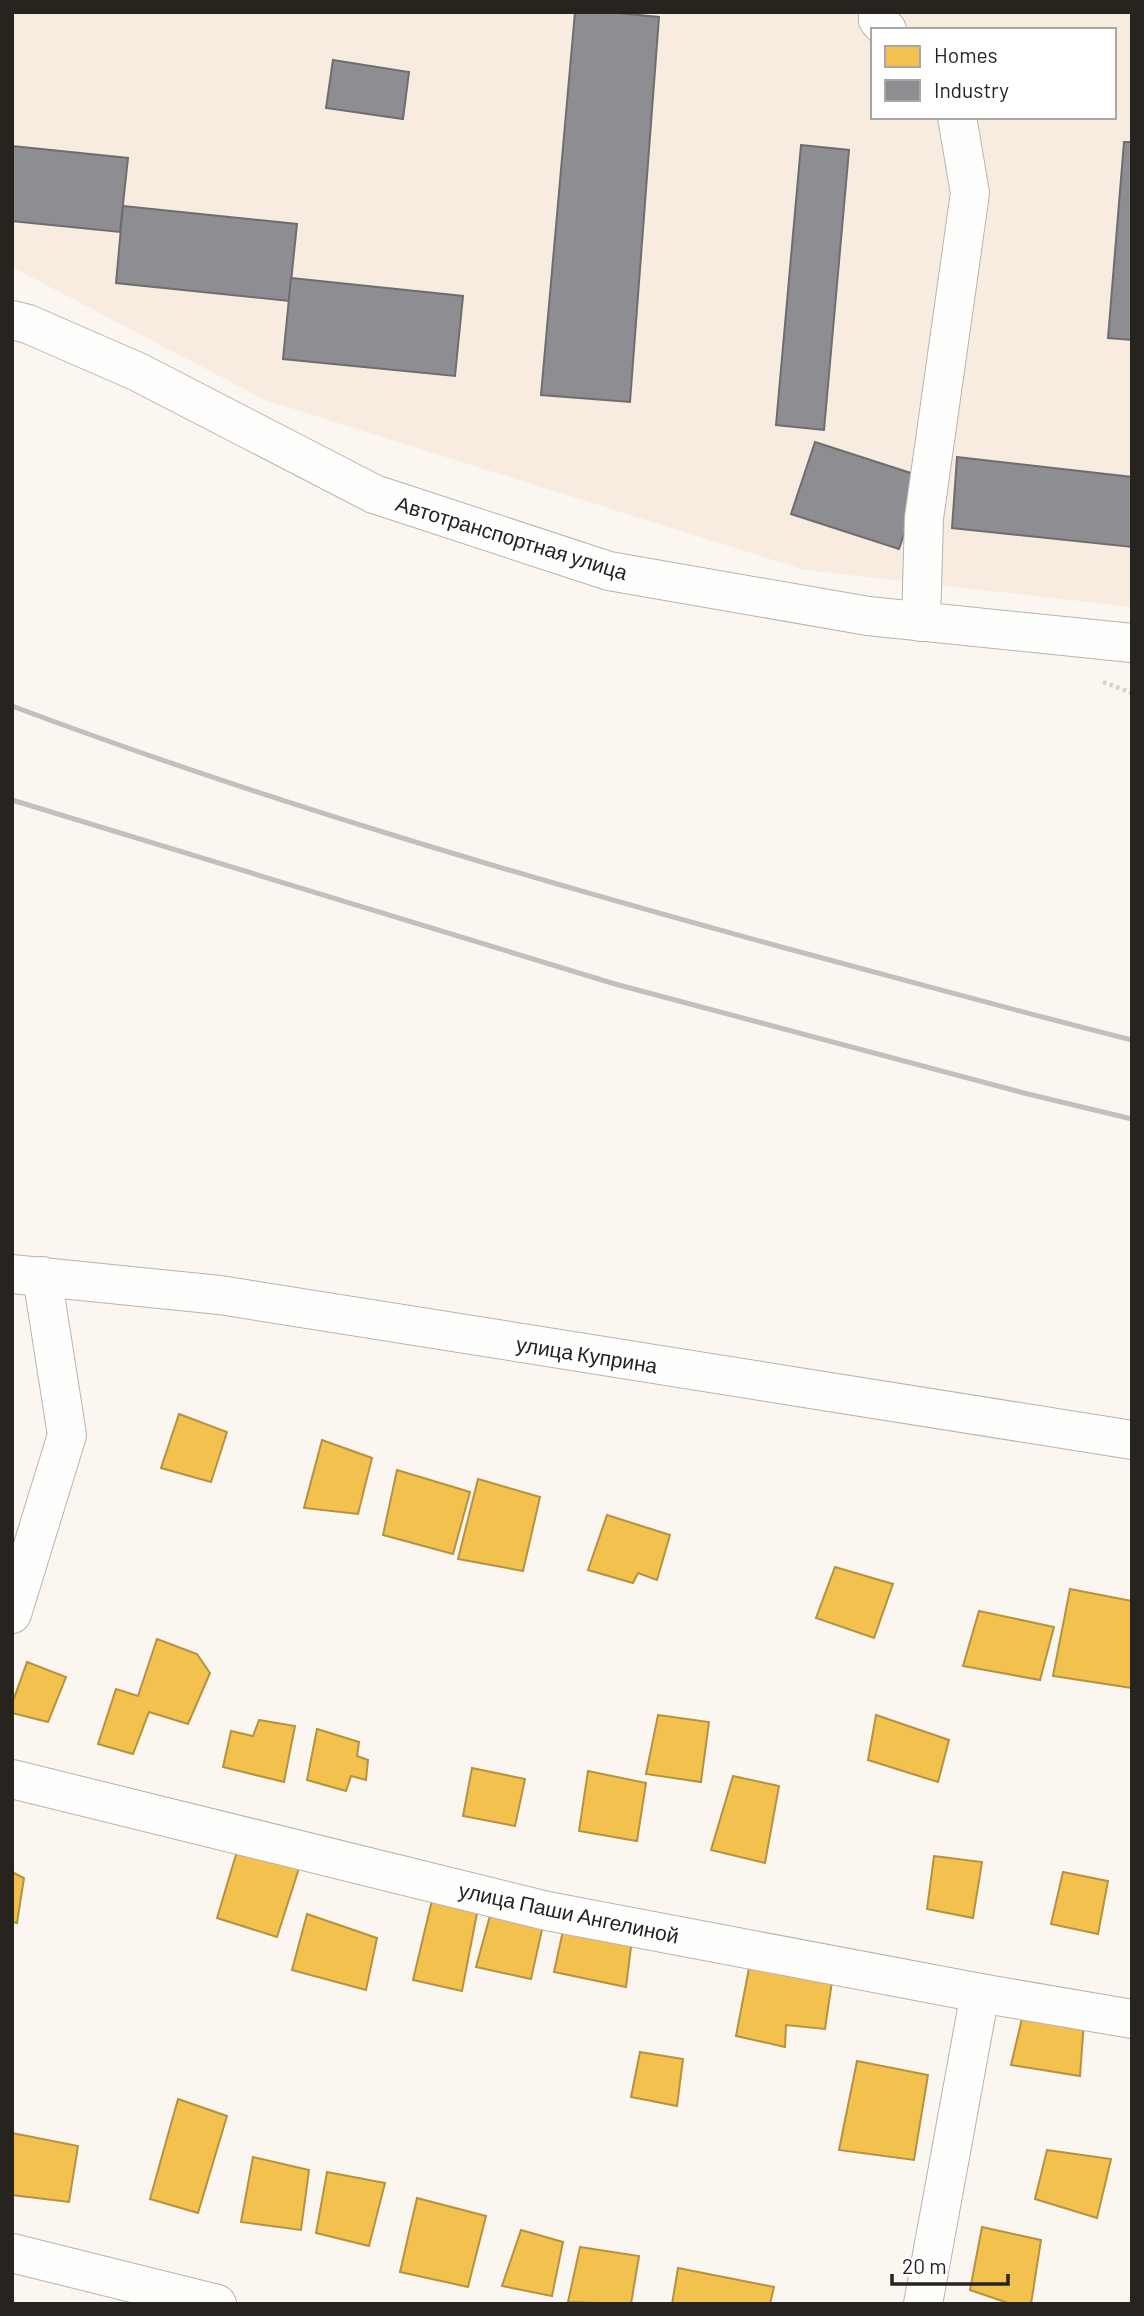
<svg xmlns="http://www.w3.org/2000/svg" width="1144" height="2316" font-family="Barlow,sans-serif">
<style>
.built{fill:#f7ecdf;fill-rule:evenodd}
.homes{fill:#f2c14e;stroke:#b59240;stroke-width:2}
.industry{fill:#8d8d92;stroke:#6e6d70;stroke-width:2}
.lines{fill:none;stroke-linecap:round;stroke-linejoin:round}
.minor-casing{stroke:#b8b3af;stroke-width:40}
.path{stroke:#d5d3d2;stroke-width:4.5;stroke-dasharray:3.5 3.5;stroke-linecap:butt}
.minor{stroke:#fefefd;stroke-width:38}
.rail{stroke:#c2c0bf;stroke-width:5}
.labels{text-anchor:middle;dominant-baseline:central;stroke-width:7;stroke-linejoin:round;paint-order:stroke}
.street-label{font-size:21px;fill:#27231f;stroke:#fff}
</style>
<rect width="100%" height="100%" fill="#fbf6f0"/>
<path class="built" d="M12,12H1132V607L805,570L265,400L12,267ZM873,30H1114V117H873Z"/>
<g class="homes">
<polygon points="179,1414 227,1432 211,1482 161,1468"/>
<polygon points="322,1440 372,1458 358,1514 304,1508"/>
<polygon points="397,1470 470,1492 453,1554 383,1535"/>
<polygon points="478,1479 540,1497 523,1571 458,1559"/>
<polygon points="607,1515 670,1535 657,1580 638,1573 633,1583 588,1570"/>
<polygon points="835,1567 893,1584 874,1638 816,1618"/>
<polygon points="1070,1589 1132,1601 1132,1688 1053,1676"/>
<polygon points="979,1611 1054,1627 1040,1680 963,1666"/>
<polygon points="157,1639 197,1654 210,1673 188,1724 149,1712 133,1754 98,1744 116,1689 138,1696"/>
<polygon points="27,1662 66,1677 48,1722 12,1713 12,1704"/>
<polygon points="658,1715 709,1722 701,1782 646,1774"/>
<polygon points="876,1715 949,1740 938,1782 868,1760"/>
<polygon points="259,1720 295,1726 284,1782 223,1767 231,1731 253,1736"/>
<polygon points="317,1729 359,1742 357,1756 368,1760 366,1780 351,1776 346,1791 307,1780"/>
<polygon points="472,1768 525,1779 515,1826 463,1816"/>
<polygon points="588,1771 646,1783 637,1841 579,1831"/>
<polygon points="733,1776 779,1786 765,1863 711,1850"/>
<polygon points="238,1848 301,1862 277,1937 217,1918"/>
<polygon points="934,1856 982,1862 973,1918 927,1909"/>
<polygon points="12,1872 24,1878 17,1923 12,1922"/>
<polygon points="1063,1872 1108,1881 1098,1934 1051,1924"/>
<polygon points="433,1896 478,1908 462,1991 413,1980"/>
<polygon points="491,1912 543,1925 531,1979 476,1967"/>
<polygon points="307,1914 377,1938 366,1990 292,1970"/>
<polygon points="564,1926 632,1939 626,1987 554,1972"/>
<polygon points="750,1963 833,1975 825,2029 786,2025 785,2047 736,2036"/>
<polygon points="1024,2010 1084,2021 1080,2076 1011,2065"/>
<polygon points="640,2052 683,2059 677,2106 631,2097"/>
<polygon points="857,2061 928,2075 914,2160 839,2150"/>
<polygon points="178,2099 227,2116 198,2213 150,2199"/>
<polygon points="12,2133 78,2146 69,2202 12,2195"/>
<polygon points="1047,2150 1111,2159 1097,2218 1035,2199"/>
<polygon points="253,2157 309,2170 301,2230 241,2222"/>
<polygon points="327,2172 385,2183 369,2246 316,2233"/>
<polygon points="417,2198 486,2216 468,2287 400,2272"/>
<polygon points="982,2227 1041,2240 1031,2304 1011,2304 970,2290"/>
<polygon points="521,2230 563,2242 552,2296 502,2286"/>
<polygon points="580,2247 639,2256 631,2304 568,2302"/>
<polygon points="678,2268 774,2287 770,2304 672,2304"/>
</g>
<g class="industry">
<polygon points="575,12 607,12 659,17 630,402 541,395"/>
<polygon points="333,60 409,72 403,119 326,108"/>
<polygon points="1124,142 1132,142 1132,340 1108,338"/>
<polygon points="801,145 849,150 824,430 776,425"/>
<polygon points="12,146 128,158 120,232 12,221"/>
<polygon points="123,206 297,224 289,301 116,283"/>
<polygon points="291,278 463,296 455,376 283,359"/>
<polygon points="815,442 923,477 899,549 791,514"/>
<polygon points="957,457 1132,477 1132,547 952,528"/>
</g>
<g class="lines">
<defs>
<g id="minor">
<polyline points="878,12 878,20 887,30"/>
<polyline points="12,320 28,324 138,372 374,494 609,571 868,616 1132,643"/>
<polyline points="921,622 924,518 970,193 957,117"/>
<polyline points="12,1274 220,1295 1132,1440"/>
<polyline points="12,1614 67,1435 42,1276"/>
<polyline points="12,1779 547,1911 980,1993 1132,2019"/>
<polyline points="12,2253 217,2304"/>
<polyline points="923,2304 980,1993"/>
</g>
</defs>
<use href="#minor" class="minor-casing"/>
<polyline class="path" points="1103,682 1132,693"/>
<use href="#minor" class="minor"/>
<g class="rail">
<path d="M12,706C265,801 525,877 785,948C901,979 1016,1011 1132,1040"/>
<polyline points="12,800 615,984 1028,1094 1132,1119"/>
</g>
</g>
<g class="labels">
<g class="street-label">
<text transform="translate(512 537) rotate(17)">Автотранспортная улица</text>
<text transform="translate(587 1354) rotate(9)">улица Куприна</text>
<text transform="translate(569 1912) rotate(12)">улица Паши Ангелиной</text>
</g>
</g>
<rect width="1144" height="2316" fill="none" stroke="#27231f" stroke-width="28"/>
<rect x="871" y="28" width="245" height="91" fill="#ffffff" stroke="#a9a7a5" stroke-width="2"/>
<rect x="885" y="46" width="35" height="21" fill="#f2c14e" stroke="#a9a7a5" stroke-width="2"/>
<text x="934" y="63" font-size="21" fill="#27231f">Homes</text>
<rect x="885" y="80" width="35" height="21" fill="#8d8d92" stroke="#a9a7a5" stroke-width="2"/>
<text x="934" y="98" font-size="21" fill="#27231f">Industry</text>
<path d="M892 2274v10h116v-10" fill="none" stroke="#27231f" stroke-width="3.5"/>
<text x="902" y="2274" font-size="21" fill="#27231f" stroke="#ffffff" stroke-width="5" paint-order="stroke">20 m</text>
</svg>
